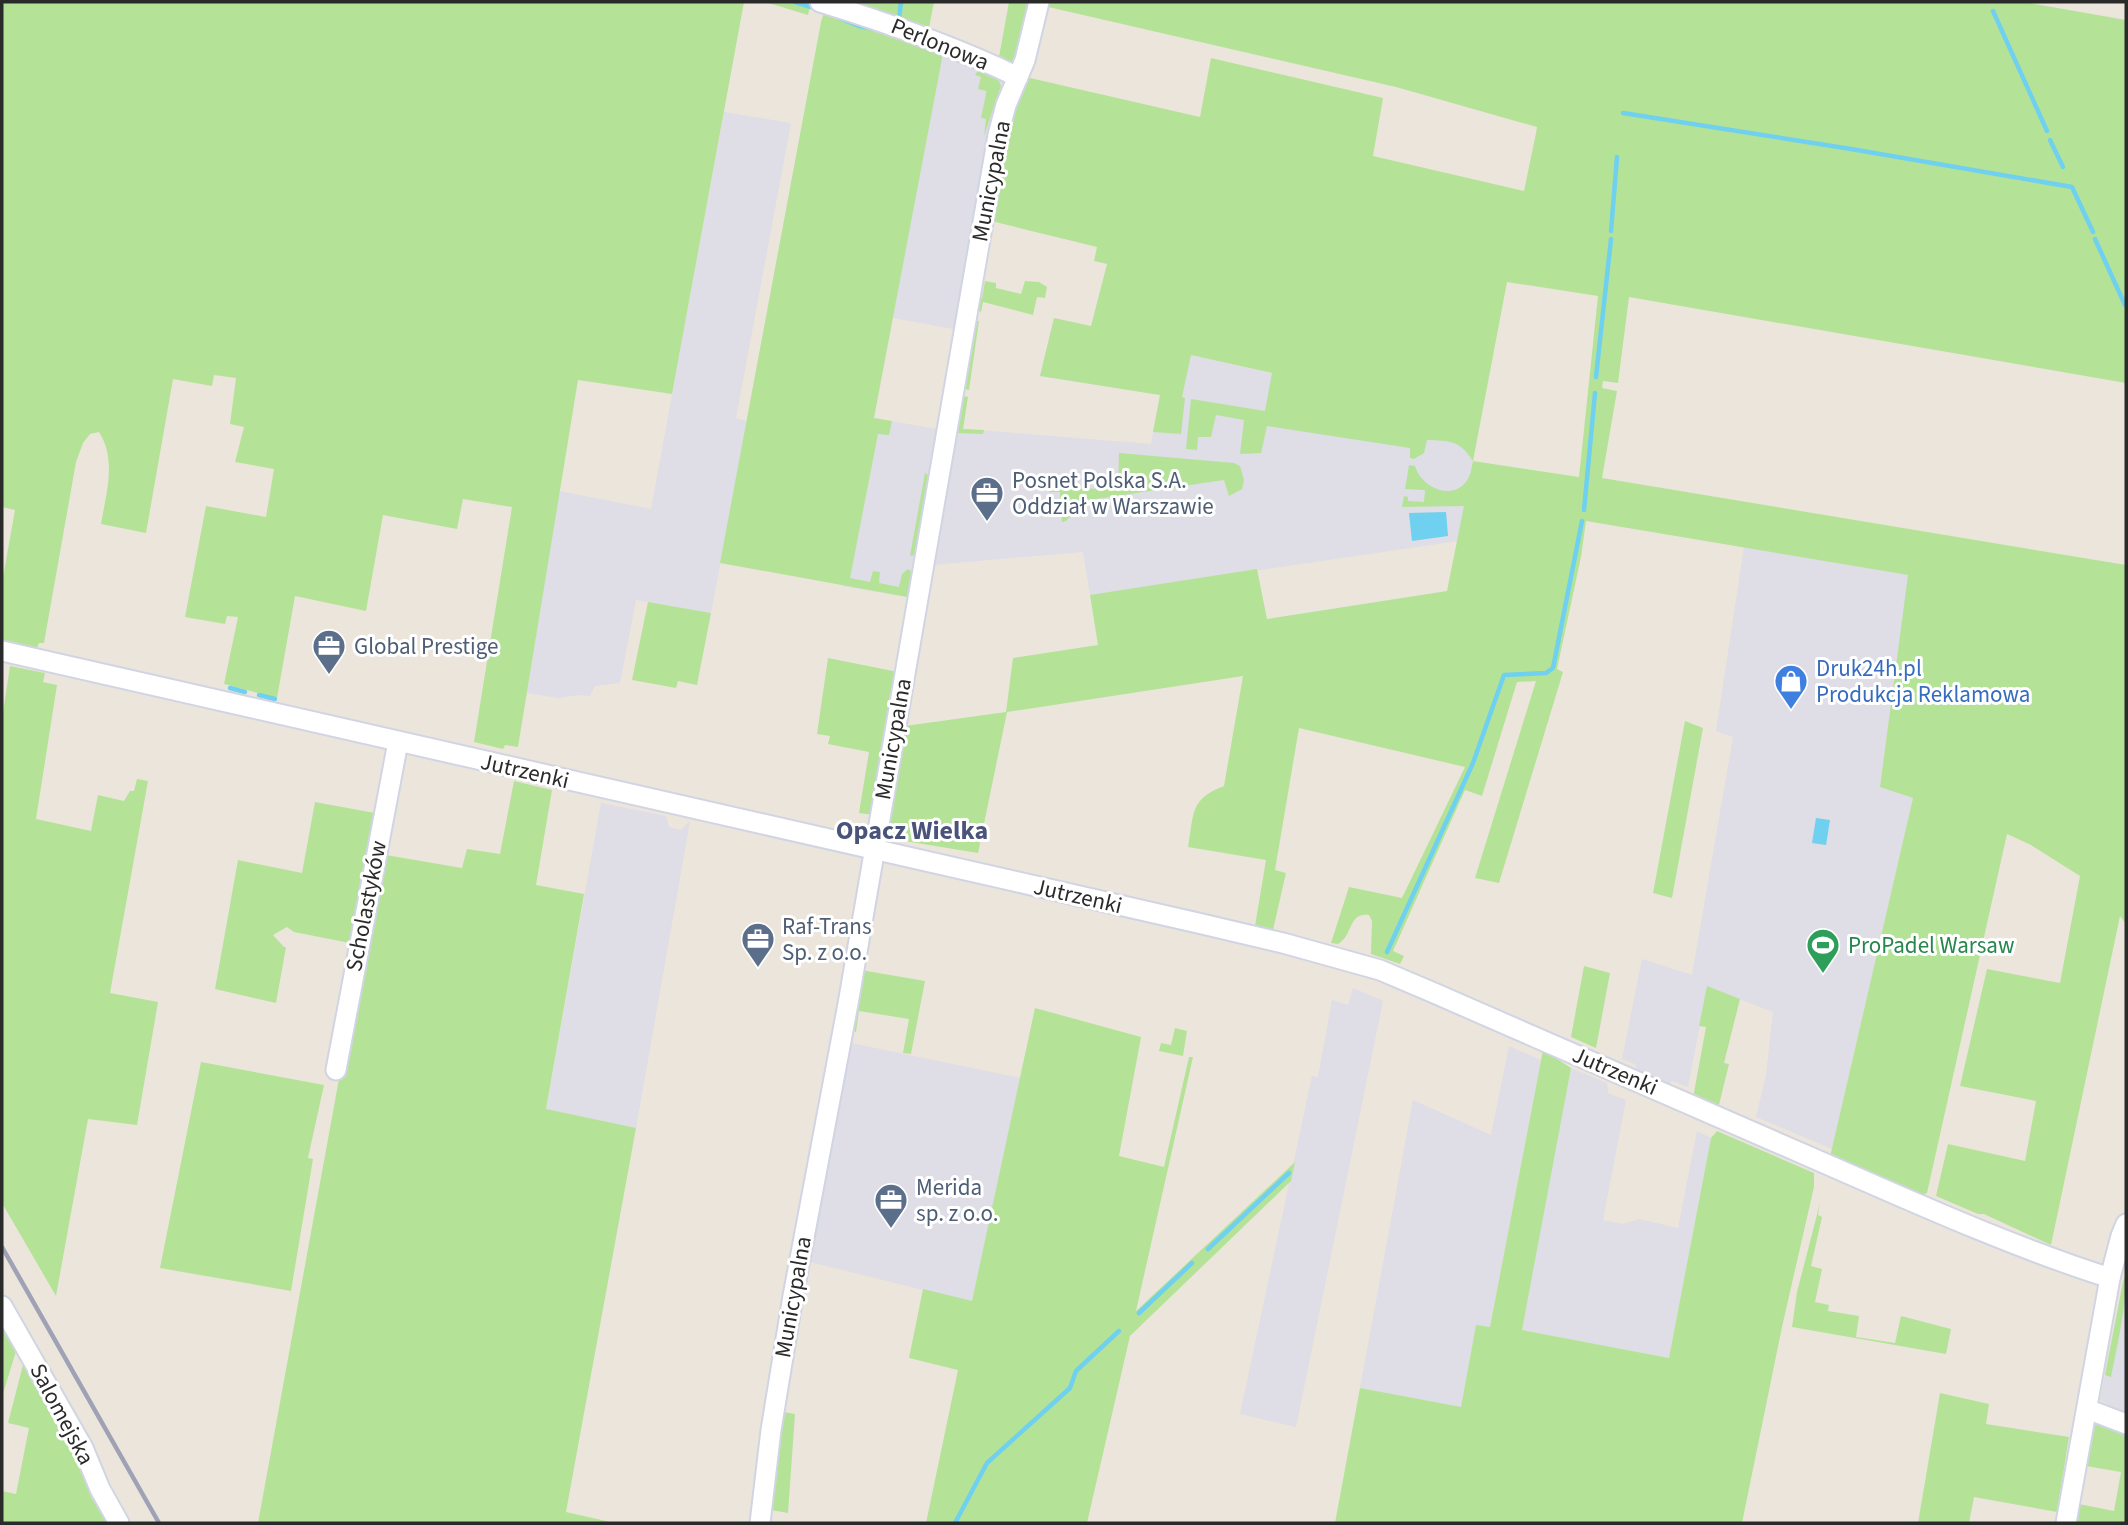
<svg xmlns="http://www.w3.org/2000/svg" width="2128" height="1525" font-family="'Source Sans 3',sans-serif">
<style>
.industrial{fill:#dfdde5}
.green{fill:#b4e398;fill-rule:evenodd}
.water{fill:#6fd0ef}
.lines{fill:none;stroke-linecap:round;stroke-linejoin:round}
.stream{stroke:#6fd0ef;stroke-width:4.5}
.minor-casing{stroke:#d1d5e3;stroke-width:23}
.minor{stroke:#fff;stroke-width:19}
.rail{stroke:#9fa2b4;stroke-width:4.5}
.labels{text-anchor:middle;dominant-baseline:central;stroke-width:6;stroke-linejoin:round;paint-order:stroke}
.street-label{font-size:23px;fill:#2a2a2a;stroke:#fff}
.service-label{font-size:23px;fill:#4e5e75;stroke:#fff;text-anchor:start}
.shop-label{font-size:23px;fill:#366cbe;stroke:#fff;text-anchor:start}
.leisure-label{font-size:23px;fill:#27864d;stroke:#fff;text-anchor:start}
.quarter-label{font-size:26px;font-weight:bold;fill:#4a547b;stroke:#fff}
</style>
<rect width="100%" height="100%" fill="#ece5dc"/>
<g class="industrial">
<polygon points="942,54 998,73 1006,82 959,330 893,318"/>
<polygon points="724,112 791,123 736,418 747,421 711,613 636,600 620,683 595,686 590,696 578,695 558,698 527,693 559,491 651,509"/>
<polygon points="1054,318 1196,356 1480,421 1458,541 1090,595 1083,552 932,565 953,428 1151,444 1160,395 1040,376"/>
<polygon points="874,418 942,430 913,598 842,586"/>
<polygon points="1744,547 1909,575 1880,786 1913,798 1832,1149 1756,1117 1766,1075 1773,1012 1707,987 1688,1087 1672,1081 1669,1084 1637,1069 1635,1064 1622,1059 1642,959 1692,975 1733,737 1716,731"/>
<polygon points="601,803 666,816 669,827 681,830 690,821 636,1128 546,1110"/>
<polygon points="1353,988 1383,1001 1296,1427 1240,1414 1312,1076 1318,1077 1332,1000 1348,1005"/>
<polygon points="851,1043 1021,1078 972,1302 810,1262"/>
<polygon points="1509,1046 1541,1060 1490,1327 1476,1326 1461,1408 1360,1388 1413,1100 1491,1135"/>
<polygon points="1571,1068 1607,1083 1608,1093 1626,1100 1603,1220 1623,1224 1639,1219 1678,1228 1697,1131 1711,1138 1669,1358 1521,1330"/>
<polygon points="2126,1273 2126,1416 2100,1400 2123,1282"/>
</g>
<g class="green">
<path d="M2,2H744L672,394L578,380L518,747L505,745L503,749L474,742L512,507L463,499L457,529L383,515L366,611L295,596L277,698L224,684L238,617L227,616L225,624L185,617L206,506L266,517L274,469L235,462L244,427L230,424L236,378L214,375L212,386L173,379L146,533L101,524C106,494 117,460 99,432L90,434L83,443L76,462L44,643H39L36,650L2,643V583L15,510L2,507Z"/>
<polygon points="765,2 811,2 808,15"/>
<polygon points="841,2 934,2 928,33"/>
<polygon points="1009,2 1031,2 1015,64 999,57"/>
<path d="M1045,2H2024L2126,20V383L1629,297L1618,383L1603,381L1602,388L1617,391L1602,478L2126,565V924L2120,916L2051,1245L1984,1214H1978L1936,1196L1948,1144L2025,1161L2036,1101L1960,1086L1987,969L2060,983L2080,876L2031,845L2007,834L1927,1193L1920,1196L1830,1157L1913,798L1880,787L1908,575L1586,521L1581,557L1557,669L1563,672L1499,883L1475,878L1536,681L1517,682L1482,796L1465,790L1393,951L1404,956L1400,964L1371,954L1372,921L1369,915C1348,912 1353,936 1338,944L1331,943L1349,887L1402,898L1465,767L1299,728L1275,870L1286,873L1273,930L1255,926L1266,860L1188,847C1194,815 1189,799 1224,786L1243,676L1007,712L978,853L886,838L905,726L1006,712L1013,658L1098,645L1090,595L1257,569L1267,619L1447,591L1464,506L1402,507L1404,496L1408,497V501L1424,502L1425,490L1405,489L1409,465L1415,466C1421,486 1449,501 1465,483C1471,477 1471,468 1473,461C1459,440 1451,441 1427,440L1424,453L1414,459L1410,458V448L1267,426L1261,453L1240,454L1244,420L1216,415L1211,437H1198L1197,450L1186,449L1191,399L1265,411L1272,373L1191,355L1182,397L1185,398L1181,434L1153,432L1160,395L1040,376L1054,318L1091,326L1107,264L1094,261L1097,247L991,221L1009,125L1023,79L1030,78L1200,117L1211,58L1383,98L1373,156L1524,191L1536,133L1537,127L1396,87L1044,6ZM1507,282L1598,296L1579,477L1473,461Z"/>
<polygon points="826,7 944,48 874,418 892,421 889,435 878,434 850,578 870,582 873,571 880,572 879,583 899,587 902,574 908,569 916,576 913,598 720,563 821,22"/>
<polygon points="978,71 998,79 1001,86 984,136 986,119 981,118 986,94 986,91 978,89 981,77 975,75"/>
<polygon points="985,281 996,283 996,288 1021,294 1025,281 1039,282 1047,287 1045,298 1037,297 1033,315 983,302 981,312 975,308 977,297 982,298"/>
<polygon points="974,321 979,321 969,390 961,388"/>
<polygon points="963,396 968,397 963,429 984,430 983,434 955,433"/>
<polygon points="1119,453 1234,463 1240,466 1244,480 1242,489 1229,496 1224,480 1069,503 1070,517 1066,521 1062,522 1060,492 1049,492 1049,488 1118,489"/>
<polygon points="925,473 932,478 917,555 910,556"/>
<polygon points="648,602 711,613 697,685 678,681 676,688 632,680"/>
<polygon points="828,658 898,672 873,815 859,813 869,752 828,744 830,736 817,734"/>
<polygon points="10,666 45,673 43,682 57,685 36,819 91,831 98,795 124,801 130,791 134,791 137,779 148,781 110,993 158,1002 137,1125 88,1119 56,1296 2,1203 2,719"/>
<polygon points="1685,721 1703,728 1672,898 1653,893"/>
<polygon points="514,781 552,790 536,885 584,894 546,1109 636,1128 566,1512 615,1523 258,1523 380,854 462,868 467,849 500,854"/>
<polygon points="315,802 380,814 355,944 294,932 287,927 273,935 284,947 286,947 276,1003 215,989 238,860 302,873"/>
<polygon points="1584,966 1610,973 1596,1048 1571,1037"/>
<polygon points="861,970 925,981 911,1054 903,1053 909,1019 859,1011 856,1032 850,1030"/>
<polygon points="1707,986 1740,999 1724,1063 1729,1064 1719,1105 1715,1108 1693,1098 1706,1027 1699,1026"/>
<polygon points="1035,1008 1141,1037 1119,1156 1164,1167 1189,1057 1193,1057 1136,1311 1295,1162 1291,1181 1130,1336 1087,1523 926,1523 958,1370 909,1358 923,1289 972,1301"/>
<polygon points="1175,1028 1187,1031 1183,1056 1159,1051 1161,1043 1171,1045"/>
<polygon points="1543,1050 1571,1068 1522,1330 1669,1358 1711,1138 1717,1131 1814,1173 1814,1187 1782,1327 1742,1523 1335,1523 1360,1388 1461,1407 1476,1325 1490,1327"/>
<polygon points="201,1062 324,1085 308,1158 313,1159 291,1291 160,1268"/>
<polygon points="1820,1203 1818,1215 1822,1217 1811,1266 1822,1269 1815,1302 1829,1305 1828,1311 1859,1316 1856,1337 1895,1343 1901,1316 1951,1329 1946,1354 1792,1327 1797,1292"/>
<path d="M2126,1273C2126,1308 2118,1342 2111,1377L2105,1375L2123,1282Z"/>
<polygon points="2,1322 17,1348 2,1397"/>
<polygon points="24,1361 60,1425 59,1433 65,1443 70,1442 94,1492 90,1495 107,1523 2,1523 2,1491 16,1494 29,1428 8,1423"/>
<polygon points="1940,1393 1989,1404 1986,1424 2069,1437 2057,1512 1974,1497 1969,1523 1918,1523"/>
<polygon points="777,1411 795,1414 788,1513 771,1510"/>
<polygon points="2094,1420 2126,1429 2126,1523 2075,1523 2079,1504 2114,1511 2121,1472 2086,1466"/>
</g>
<g class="water">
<polygon points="1446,512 1448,536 1412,541 1409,513"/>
<polygon points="1816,818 1830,820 1826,845 1812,843"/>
</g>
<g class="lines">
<g class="stream">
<polyline points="795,2 811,7"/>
<polyline points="1993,11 2047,131"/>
<polyline points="837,17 859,26 875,29"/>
<polyline points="899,19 901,2"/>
<polyline points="1623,113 1851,149 2072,187 2093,232"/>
<polyline points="2050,140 2063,167"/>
<polyline points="1611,231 1617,157"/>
<polyline points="2095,239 2125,305"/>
<polyline points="1596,377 1611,239"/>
<polyline points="1584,510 1595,393"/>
<polyline points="230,688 245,692"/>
<polyline points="259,695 275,699"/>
<polyline points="1387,952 1473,763 1504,675 1546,673 1553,668 1582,521"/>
<polyline points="1208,1249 1289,1173"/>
<polyline points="1139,1313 1192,1263"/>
<polyline points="955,1523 987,1463 1070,1388 1076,1371 1119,1331"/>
</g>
<defs>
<g id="minor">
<path d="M820,2C888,23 954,46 1018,77"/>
<path d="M2,651L1198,923L1283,943L1380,970C1526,1032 1671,1096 1817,1160C1913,1202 2010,1246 2110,1278"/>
<polyline points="336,1070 398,742"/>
<polyline points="2,1306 83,1448 100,1489 119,1523"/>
<polyline points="2087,1409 2126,1424"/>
<polyline points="760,1523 771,1430 793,1296 848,1004 998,135 1006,105 1025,60 1039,2"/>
<polyline points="2066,1523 2110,1278 2121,1236 2126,1224"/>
</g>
</defs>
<use href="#minor" class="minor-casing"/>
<use href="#minor" class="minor"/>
<polyline class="rail" points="2,1247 159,1523"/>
</g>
<defs>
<symbol id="office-pin" viewBox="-11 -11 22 30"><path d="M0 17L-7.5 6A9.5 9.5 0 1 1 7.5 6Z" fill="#5c6f8a" stroke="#fff"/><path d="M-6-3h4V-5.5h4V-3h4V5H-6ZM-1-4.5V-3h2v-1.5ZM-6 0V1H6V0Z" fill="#fff"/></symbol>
<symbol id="shop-pin" viewBox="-11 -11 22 30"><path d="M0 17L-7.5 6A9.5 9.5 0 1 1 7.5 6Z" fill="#3f7fe0" stroke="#fff"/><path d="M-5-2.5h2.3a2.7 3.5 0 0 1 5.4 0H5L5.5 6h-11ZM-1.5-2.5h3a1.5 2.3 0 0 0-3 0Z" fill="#fff"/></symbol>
<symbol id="stadium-pin" viewBox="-11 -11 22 30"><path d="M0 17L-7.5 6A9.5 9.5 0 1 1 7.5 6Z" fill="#2e9e5b" stroke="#fff"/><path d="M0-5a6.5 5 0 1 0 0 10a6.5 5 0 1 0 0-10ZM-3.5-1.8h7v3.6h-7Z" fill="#fff"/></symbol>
</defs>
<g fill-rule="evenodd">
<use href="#office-pin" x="968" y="474" width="38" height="52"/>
<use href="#office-pin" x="310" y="627" width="38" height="52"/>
<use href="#shop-pin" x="1772" y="662" width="38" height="52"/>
<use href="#office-pin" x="739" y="920" width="38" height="52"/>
<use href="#stadium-pin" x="1804" y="926" width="38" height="52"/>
<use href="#office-pin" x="872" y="1181" width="38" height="52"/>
</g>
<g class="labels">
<g class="street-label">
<text transform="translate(940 44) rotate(22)">Perlonowa</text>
<text transform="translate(991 181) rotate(-79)">Municypalna</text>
<text transform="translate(893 739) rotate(-80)">Municypalna</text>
<text transform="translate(525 771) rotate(13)">Jutrzenki</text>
<text transform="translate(1078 896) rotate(13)">Jutrzenki</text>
<text transform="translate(366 906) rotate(-79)">Scholastyków</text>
<text transform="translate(1615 1071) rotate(23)">Jutrzenki</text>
<text transform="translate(793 1297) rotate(-80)">Municypalna</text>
<text transform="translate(62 1414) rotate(62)">Salomejska</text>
</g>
<g class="service-label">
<text x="1012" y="480">Posnet Polska S.A.<tspan x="1012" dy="26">Oddział w Warszawie</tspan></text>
<text x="354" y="646">Global Prestige</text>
<text x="782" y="926">Raf-Trans<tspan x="782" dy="26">Sp. z o.o.</tspan></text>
<text x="916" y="1187">Merida<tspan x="916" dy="26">sp. z o.o.</tspan></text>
</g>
<g class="shop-label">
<text x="1816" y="668">Druk24h.pl<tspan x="1816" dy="26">Produkcja Reklamowa</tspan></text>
</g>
<g class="leisure-label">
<text x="1848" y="945">ProPadel Warsaw</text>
</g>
<g class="quarter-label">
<text x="912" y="830">Opacz Wielka</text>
</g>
</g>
<rect width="2128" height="1525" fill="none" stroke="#2a2a2a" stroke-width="7"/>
</svg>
